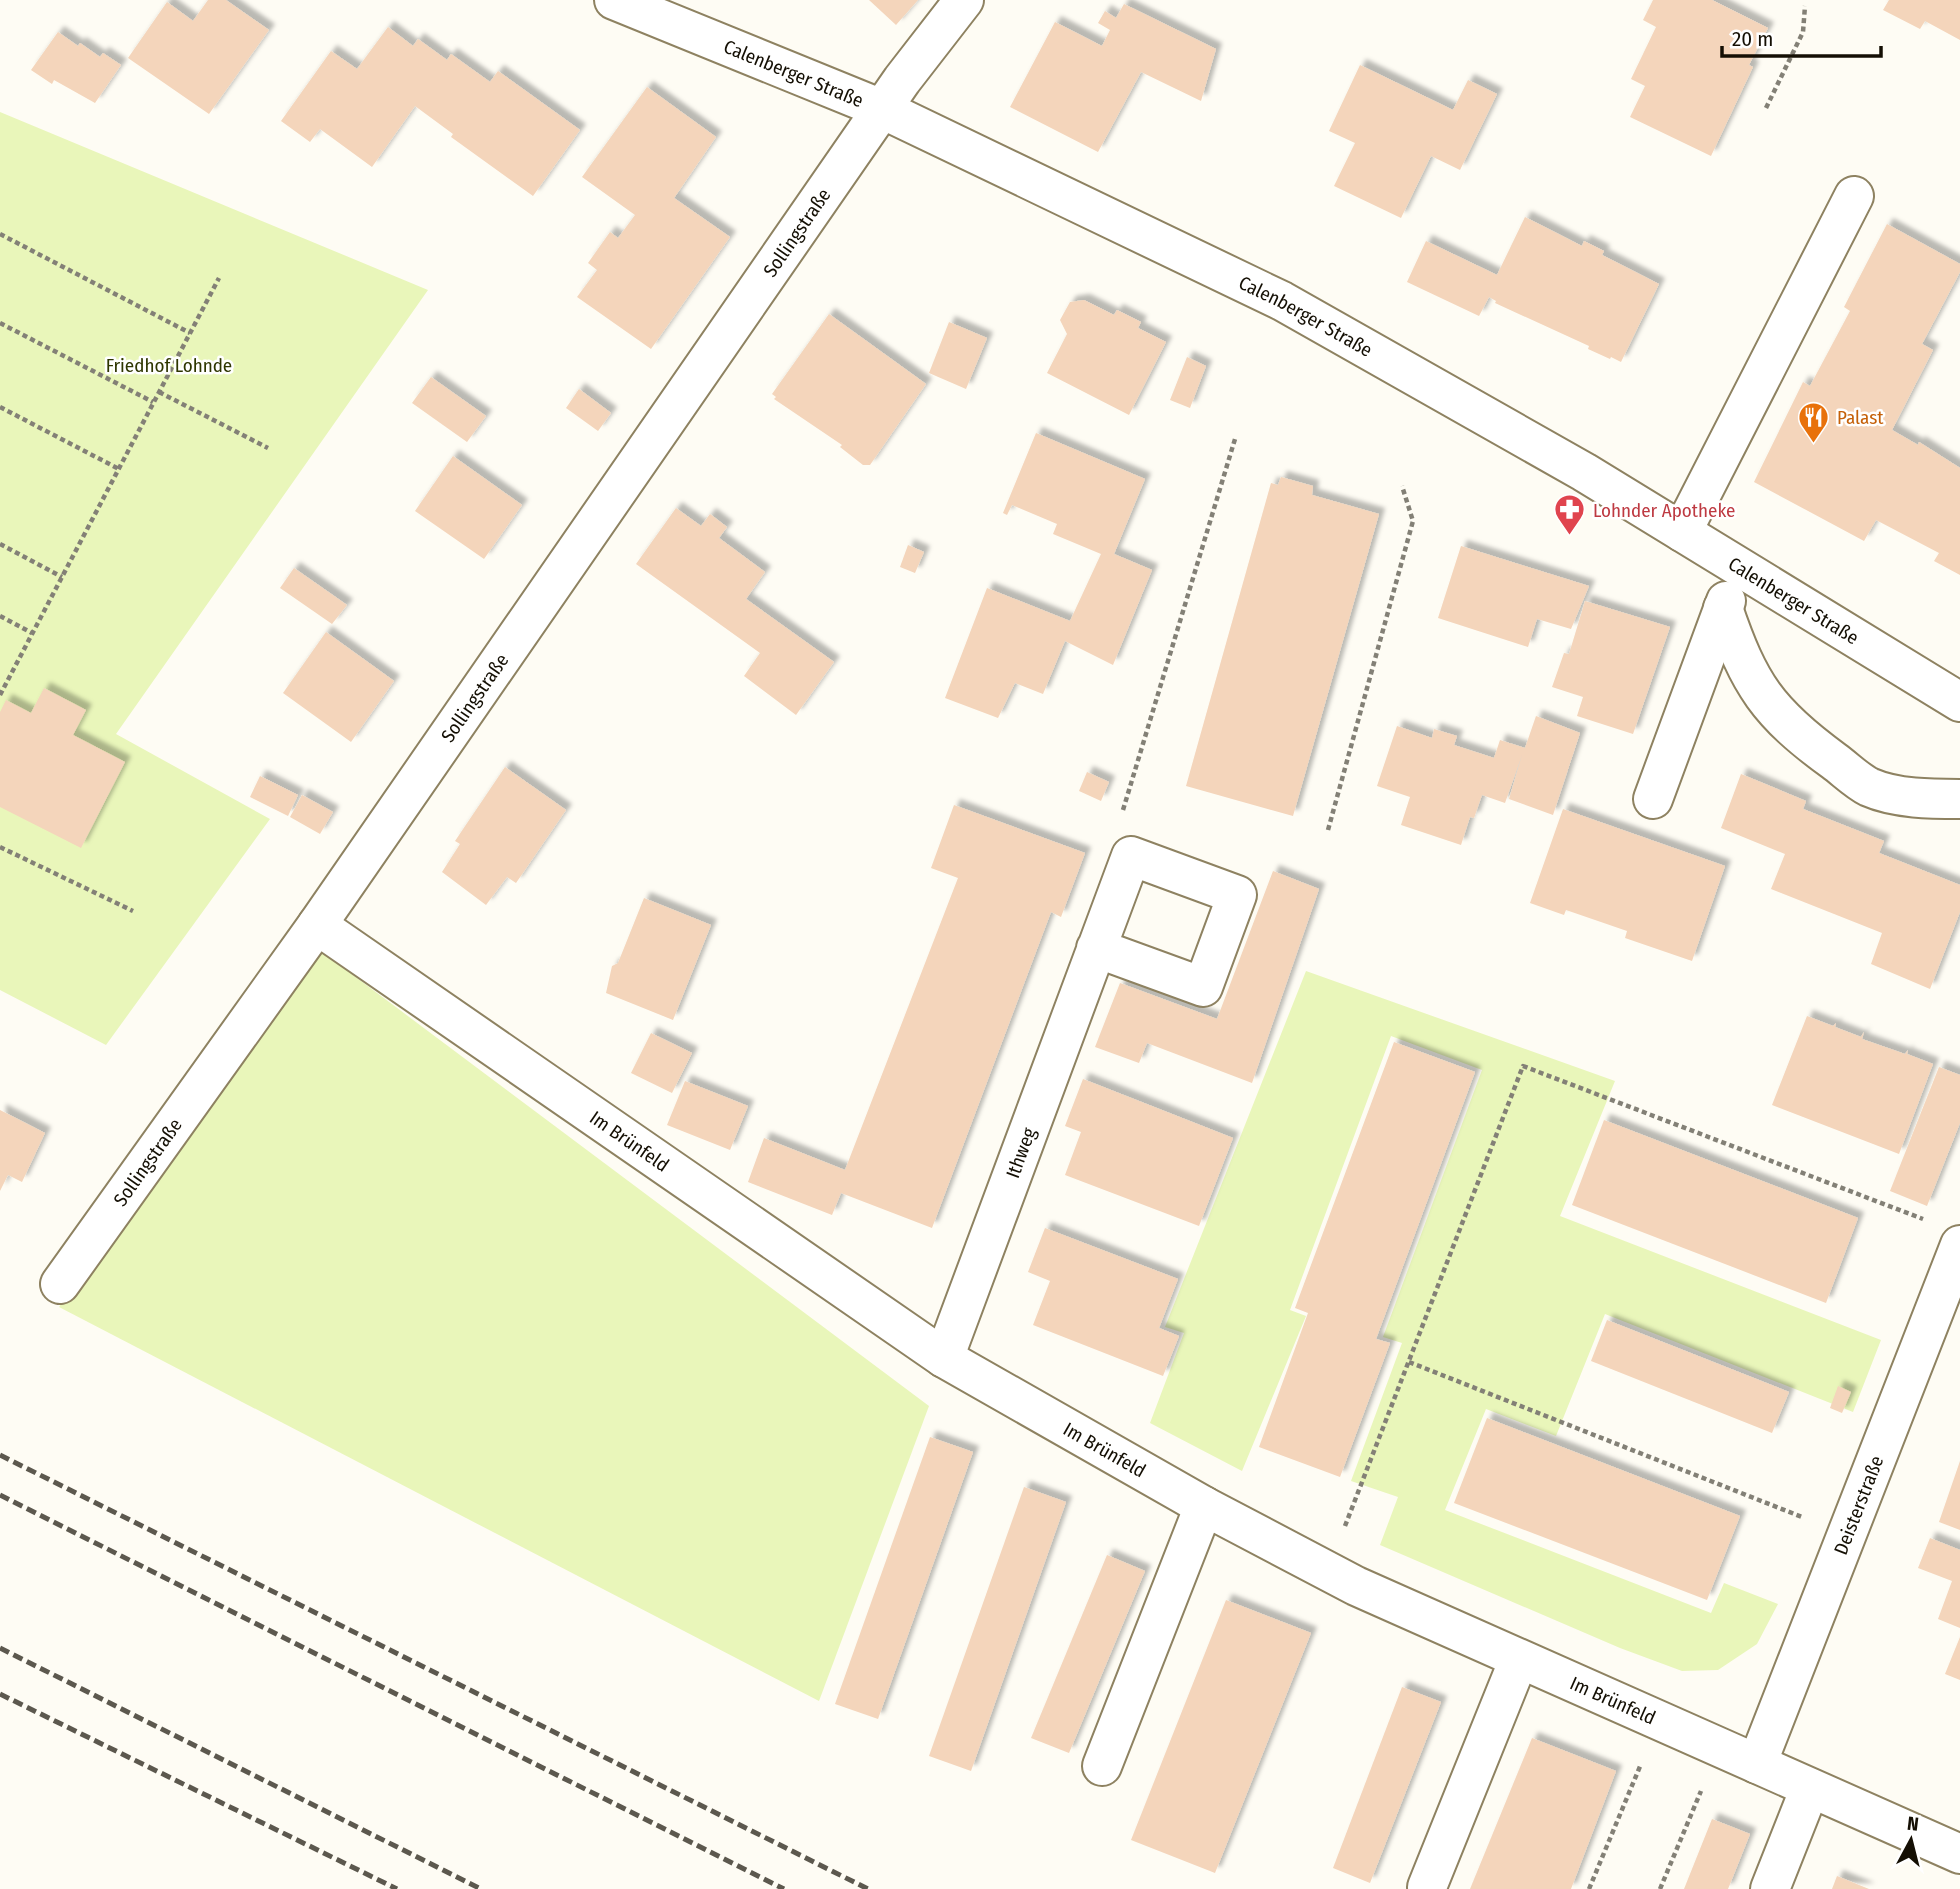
<svg xmlns="http://www.w3.org/2000/svg" width="1960" height="1889" font-family="'Fira Sans Condensed',sans-serif">
<style>
.green{fill:#e9f6ba}
.building{fill:#f4d5bb;filter:url(#shadow)}
.lines{fill:none;stroke-linecap:round;stroke-linejoin:round}
.minor-casing{stroke:#8e8261;stroke-width:42}
.path{stroke:#838076;stroke-width:4.5;stroke-dasharray:5 3.5;stroke-linecap:butt}
.minor{stroke:#fff;stroke-width:38}
.rail{stroke:#5c584e;stroke-width:5;stroke-dasharray:10 5;stroke-linecap:butt}
.labels{text-anchor:middle;dominant-baseline:central;stroke-width:5;stroke-linejoin:round;paint-order:stroke}
.street-label{font-size:19px;fill:#140f04;stroke:#fff}
.park-label{font-size:19px;fill:#2e3600;stroke:#fff}
.food-label{font-size:19px;fill:#c56008;stroke:#fff;text-anchor:start}
.health-label{font-size:19px;fill:#be3a42;stroke:#fff;text-anchor:start}
</style>
<defs>
<filter id="shadow"><feDropShadow dx="6" dy="-6" stdDeviation="2" flood-color="#0004"/></filter>
</defs>
<rect width="100%" height="100%" fill="#fefcf4"/>
<g class="green">
<polygon points="0,112 428,290 116,734 270,819 106,1045 0,990"/>
<polygon points="321,951 929,1406 819,1701 59,1307"/>
<polygon points="1306,971 1615,1081 1560,1216 1881,1340 1853,1412 1605,1314 1556,1436 1486,1409 1445,1510 1711,1613 1724,1583 1778,1604 1757,1644 1718,1670 1682,1671 1620,1648 1380,1545 1398,1497 1351,1481 1402,1343 1383,1337 1482,1070 1391,1036 1290,1310 1306,1316 1242,1471 1150,1423 1184,1333 1165,1327"/>
</g>
<g class="building">
<polygon points="208,0 226,0 269,30 209,114 128,58 167,2 193,21"/>
<polygon points="869,0 918,0 896,25"/>
<polygon points="1653,0 1712,0 1768,28 1749,65 1753,67 1711,156 1630,117 1645,86 1631,79 1656,27 1643,20"/>
<polygon points="1889,0 1960,0 1960,40 1925,21 1920,29 1883,10"/>
<polygon points="1124,4 1216,49 1201,101 1141,72 1098,152 1010,107 1055,22 1102,46 1110,30 1098,23 1105,11 1116,18"/>
<polygon points="388,27 413,46 418,39 447,60 451,54 490,82 498,71 580,130 533,196 451,137 453,134 415,106 372,167 320,129 310,142 281,121 331,51 357,69"/>
<polygon points="58,32 78,46 80,43 100,57 103,53 121,65 95,103 54,80 52,84 31,70"/>
<polygon points="1360,65 1453,110 1468,80 1497,94 1460,170 1431,156 1401,218 1334,186 1355,143 1329,131"/>
<polygon points="647,87 716,137 674,198 730,237 651,349 577,297 597,270 588,263 610,232 618,238 635,215 582,177"/>
<polygon points="1525,217 1582,246 1584,241 1604,251 1602,255 1659,284 1621,362 1611,357 1610,359 1588,349 1589,346 1495,303 1496,301 1489,297 1479,316 1407,282 1426,241 1497,275"/>
<polygon points="1887,224 1960,264 1960,272 1922,344 1933,350 1892,430 1918,445 1919,442 1960,468 1960,575 1934,561 1939,553 1876,520 1864,541 1754,482 1803,382 1810,386 1850,311 1844,307"/>
<polygon points="1084,300 1114,315 1117,310 1141,322 1138,328 1166,342 1129,415 1047,373 1067,334 1060,320 1070,302"/>
<polygon points="829,314 926,384 870,465 863,465 840,447 842,445 774,399 776,397 772,394"/>
<polygon points="949,322 987,338 966,389 929,373"/>
<polygon points="1187,357 1206,366 1190,408 1170,400"/>
<polygon points="431,377 486,416 467,442 412,403"/>
<polygon points="579,389 611,413 598,431 566,408"/>
<polygon points="1036,433 1145,479 1114,554 1152,570 1113,665 1065,641 1043,694 1015,683 998,718 945,698 987,588 1070,621 1101,554 1053,534 1057,524 1012,505 1007,515 1003,513"/>
<polygon points="453,456 522,505 484,559 415,511"/>
<polygon points="1281,477 1313,486 1312,495 1379,514 1293,816 1186,786 1271,483 1278,485"/>
<polygon points="676,508 701,526 710,514 727,527 719,538 765,572 746,599 834,662 796,715 744,676 760,653 636,564"/>
<polygon points="908,545 924,552 915,573 900,567"/>
<polygon points="1461,546 1589,586 1571,629 1537,619 1528,647 1438,618"/>
<polygon points="294,568 347,605 332,624 280,588"/>
<polygon points="1585,601 1670,627 1633,734 1577,716 1583,697 1552,687 1564,653 1569,654"/>
<polygon points="326,632 394,681 351,742 283,693"/>
<polygon points="44,688 86,710 73,735 125,762 81,848 0,807 0,712 6,700 31,713"/>
<polygon points="1536,716 1580,733 1553,815 1509,799 1522,755 1505,803 1482,795 1474,818 1470,817 1461,845 1401,825 1410,797 1377,786 1397,726 1432,738 1434,729 1457,736 1454,745 1494,758 1500,740 1525,748"/>
<polygon points="505,767 566,810 516,883 507,877 486,905 442,872 460,844 455,841"/>
<polygon points="1087,772 1109,782 1101,801 1079,791"/>
<polygon points="1741,774 1806,801 1803,809 1884,841 1879,853 1960,885 1960,912 1930,989 1871,964 1882,933 1771,889 1785,854 1721,828"/>
<polygon points="260,776 298,795 288,816 250,797"/>
<polygon points="302,795 333,812 320,834 290,817"/>
<polygon points="954,805 1085,853 1061,917 1051,912 932,1228 841,1193 832,1215 748,1182 764,1138 845,1170 958,878 931,868"/>
<polygon points="1563,809 1725,866 1692,961 1625,938 1627,931 1566,910 1564,915 1530,903"/>
<polygon points="1273,871 1319,889 1252,1083 1147,1043 1139,1063 1095,1047 1120,983 1217,1019"/>
<polygon points="644,898 711,925 673,1020 606,993 612,966 618,963"/>
<polygon points="1807,1016 1833,1026 1836,1023 1835,1027 1861,1037 1864,1032 1862,1039 1905,1054 1908,1050 1907,1054 1933,1064 1899,1154 1772,1105"/>
<polygon points="651,1033 692,1053 672,1093 631,1073"/>
<polygon points="1394,1042 1475,1072 1376,1339 1390,1343 1340,1477 1259,1447 1308,1313 1295,1308"/>
<polygon points="1939,1067 1960,1075 1960,1123 1927,1206 1890,1191"/>
<polygon points="1083,1079 1233,1138 1199,1226 1065,1175 1081,1132 1065,1126"/>
<polygon points="685,1081 748,1106 730,1150 667,1125"/>
<polygon points="0,1110 45,1133 22,1182 8,1175 0,1191"/>
<polygon points="1604,1120 1858,1218 1826,1303 1572,1205"/>
<polygon points="1045,1228 1178,1279 1159,1328 1179,1336 1163,1376 1033,1325 1050,1281 1028,1272"/>
<polygon points="1607,1320 1789,1392 1772,1433 1591,1361"/>
<polygon points="1838,1386 1851,1392 1842,1413 1830,1408"/>
<polygon points="1487,1418 1740,1516 1707,1600 1454,1503"/>
<polygon points="930,1437 973,1452 878,1719 835,1704"/>
<polygon points="1960,1461 1960,1530 1939,1522"/>
<polygon points="1024,1487 1066,1502 971,1771 929,1756"/>
<polygon points="1930,1538 1960,1550 1960,1628 1938,1619 1952,1581 1918,1568"/>
<polygon points="1107,1555 1145,1571 1069,1753 1031,1738"/>
<polygon points="1226,1600 1311,1633 1215,1873 1131,1840"/>
<polygon points="1960,1637 1960,1680 1945,1674"/>
<polygon points="1402,1687 1441,1702 1370,1883 1333,1868"/>
<polygon points="1532,1738 1616,1771 1571,1889 1470,1889"/>
<polygon points="1712,1819 1750,1834 1728,1889 1684,1889"/>
<polygon points="1837,1876 1869,1889 1832,1889"/>
</g>
<g class="lines">
<defs>
<g id="minor">
<path id="s1" d="M614,0L882,109L1282,301L1584,472L1960,702"/>
<polyline points="1682,532 1854,196"/>
<path d="M1723,608C1749,685 1768,713 1834,761C1845,769 1857,781 1869,787C1896,799 1932,799 1960,799"/>
<polyline points="1653,799 1726,601"/>
<path id="s2" d="M317,925L944,1358L1204,1506L1356,1586L1960,1854"/>
<path id="s3" d="M60,1284L317,925L902,80L964,0"/>
<path id="s4" d="M944,1358L1131,856L1237,895L1203,987L1096,948"/>
<path id="s5" d="M1757,1764L1960,1245"/>
<polyline points="1102,1766 1204,1506"/>
<polyline points="1427,1887 1519,1659"/>
<polyline points="1770,1889 1810,1788"/>
</g>
</defs>
<use href="#minor" class="minor-casing"/>
<g class="path">
<polyline points="1766,108 1803,32 1805,6"/>
<polyline points="0,234 190,333"/>
<polyline points="0,323 153,402"/>
<polyline points="159,392 268,448"/>
<polyline points="0,407 119,469"/>
<polyline points="0,544 62,577"/>
<polyline points="0,616 32,633"/>
<polyline points="0,695 219,278"/>
<polyline points="1123,810 1235,439"/>
<polyline points="1328,830 1413,521 1402,486"/>
<polyline points="0,847 133,911"/>
<polyline points="1409,1362 1802,1517"/>
<polyline points="1345,1526 1523,1066 1923,1219"/>
<polyline points="1589,1889 1641,1764"/>
<polyline points="1660,1889 1701,1791"/>
</g>
<use href="#minor" class="minor"/>
<g class="rail">
<polyline points="0,1455 868,1889"/>
<polyline points="0,1495 784,1889"/>
<polyline points="0,1648 481,1889"/>
<polyline points="0,1694 397,1889"/>
</g>
</g>
<defs>
<symbol id="restaurant-pin" viewBox="-11 -11 22 30"><path d="M0 17L-7.5 6A9.5 9.5 0 1 1 7.5 6Z" fill="#e8710a" stroke="#fff"/><path d="M-5-6h1v4h1v-4h1v4h1v-4h1v5L-1.5 .5V6h-2V.5L-5-1ZM5-6V6H3V1.5H1.5Q1.5-4 5-6Z" fill="#fff"/></symbol>
<symbol id="pharmacy-pin" viewBox="-11 -11 22 30"><path d="M0 17L-7.5 6A9.5 9.5 0 1 1 7.5 6Z" fill="#e0444e" stroke="#fff"/><path d="M-2-6h4v4h4v4h-4v4h-4v-4h-4v-4h4Z" fill="#fff"/></symbol>
</defs>
<g fill-rule="evenodd">
<use href="#restaurant-pin" x="1796" y="400" width="35" height="47"/>
<use href="#pharmacy-pin" x="1552" y="492" width="35" height="47"/>
</g>
<g class="labels">
<g class="street-label">
<text stroke="none"><textPath href="#s1" startOffset="194">Calenberger Straße</textPath></text>
<text stroke="none"><textPath href="#s3" startOffset="1284">Sollingstraße</textPath></text>
<text stroke="none"><textPath href="#s1" startOffset="761">Calenberger Straße</textPath></text>
<text stroke="none"><textPath href="#s1" startOffset="1326">Calenberger Straße</textPath></text>
<text stroke="none"><textPath href="#s3" startOffset="718">Sollingstraße</textPath></text>
<text stroke="none"><textPath href="#s2" startOffset="380">Im Brünfeld</textPath></text>
<text stroke="none"><textPath href="#s4" startOffset="219">Ithweg</textPath></text>
<text stroke="none"><textPath href="#s3" startOffset="150">Sollingstraße</textPath></text>
<text stroke="none"><textPath href="#s2" startOffset="947">Im Brünfeld</textPath></text>
<text stroke="none"><textPath href="#s5" startOffset="278">Deisterstraße</textPath></text>
<text stroke="none"><textPath href="#s2" startOffset="1514">Im Brünfeld</textPath></text>
</g>
<g class="park-label">
<text x="169" y="365">Friedhof Lohnde</text>
</g>
<g class="food-label">
<text x="1837" y="417">Palast</text>
</g>
<g class="health-label">
<text x="1593" y="510">Lohnder Apotheke</text>
</g>
</g>
<g transform="translate(1911 1840) rotate(7)" stroke="#ffffff" stroke-width="5" paint-order="stroke">
<path d="M0-5L12 26L0 18L-12 26Z" fill="#140f04"/>
<text y="-10" font-size="19" font-weight="bold" text-anchor="middle" fill="#140f04">N</text>
</g>
<path d="M1722 46v10h159v-10" fill="none" stroke="#140f04" stroke-width="3.5"/>
<text x="1732" y="46" font-size="21" fill="#140f04" stroke="#ffffff" stroke-width="5" paint-order="stroke">20 m</text>
</svg>
